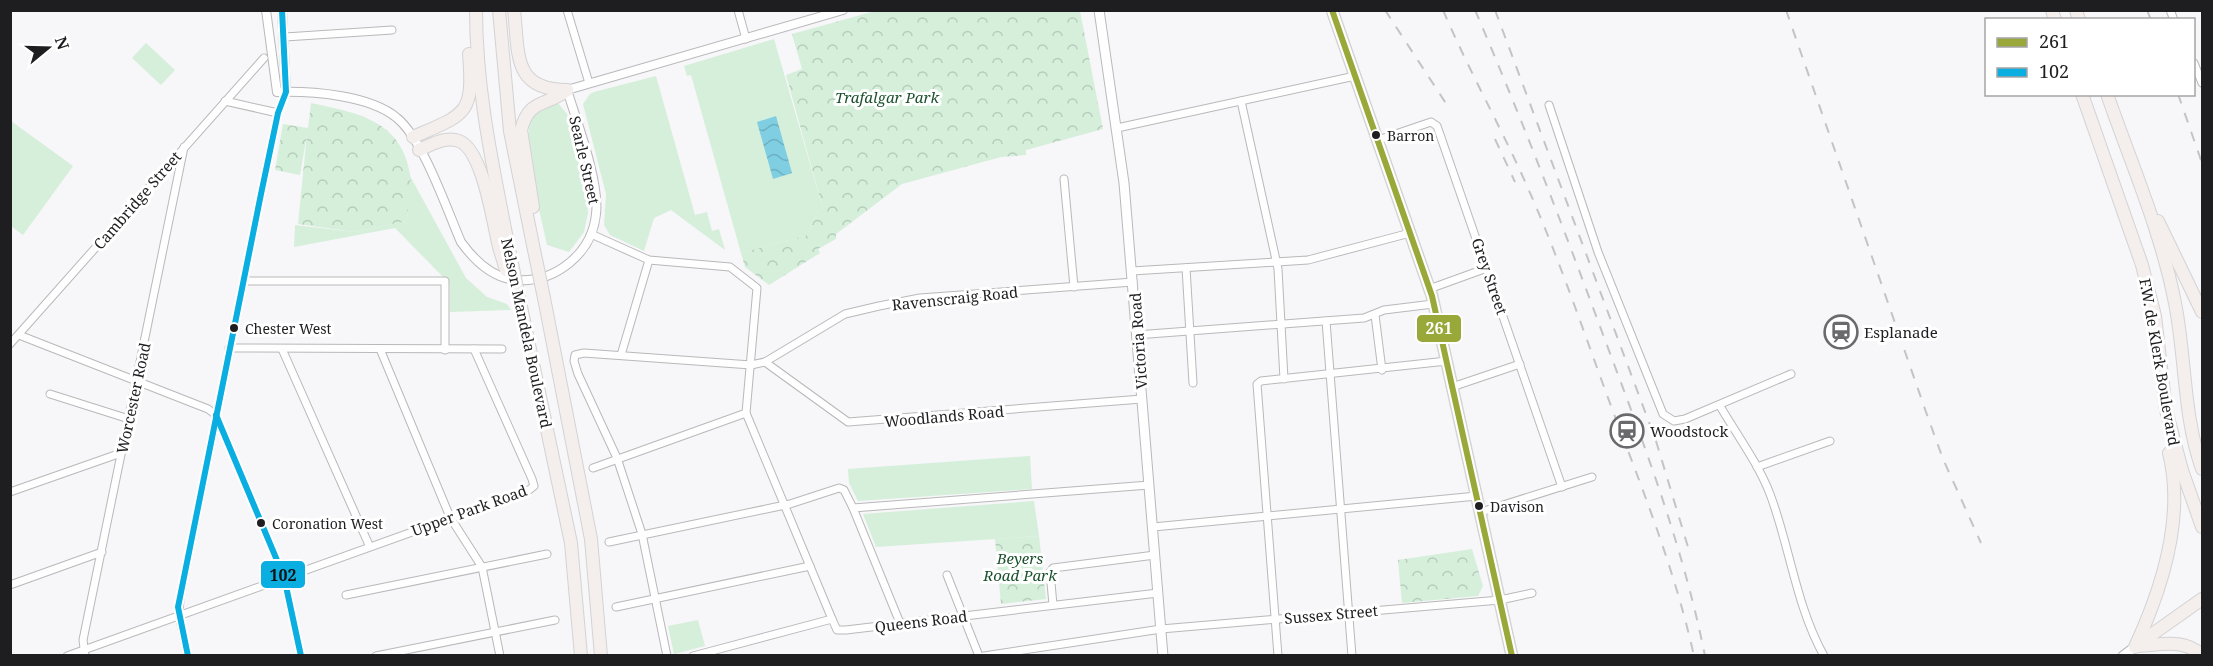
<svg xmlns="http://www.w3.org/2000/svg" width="2213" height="666" font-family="'Noto Serif',serif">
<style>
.green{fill:#d5efdb}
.forest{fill:url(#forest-crowns)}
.water{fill:url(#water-waves)}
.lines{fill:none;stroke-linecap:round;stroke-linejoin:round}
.minor-casing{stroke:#b9b8ba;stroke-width:9}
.tertiary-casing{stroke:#b9b8ba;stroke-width:10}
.secondary-casing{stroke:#b9b8ba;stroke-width:11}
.primary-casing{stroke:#d3d3d4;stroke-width:13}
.motorway-casing{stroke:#d3d3d4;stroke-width:14}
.minor{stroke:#fefefe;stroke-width:7}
.tertiary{stroke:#fefefe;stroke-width:8}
.secondary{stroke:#fefefe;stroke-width:9}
.primary{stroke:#f8f4f5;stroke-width:10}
.motorway{stroke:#f4eeed;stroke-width:12}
.rail{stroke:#c4c4c5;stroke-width:2;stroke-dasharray:10 10;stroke-linecap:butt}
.motorway-bridge-casing{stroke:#d3d3d4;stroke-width:14;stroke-linecap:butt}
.motorway-bridge{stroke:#f4eeed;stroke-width:12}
.bus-1-casing{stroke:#fff;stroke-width:10}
.bus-2-casing{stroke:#fff;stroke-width:10}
.bus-1{stroke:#9aa839;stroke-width:6}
.bus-2{stroke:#0baee1;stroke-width:6}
.bus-dot{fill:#1e1d1f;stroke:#fff;stroke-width:2}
.labels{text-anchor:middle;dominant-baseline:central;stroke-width:6;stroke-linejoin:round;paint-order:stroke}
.bus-label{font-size:14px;fill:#1e1d1f;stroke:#fff;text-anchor:start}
.park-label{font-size:15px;font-style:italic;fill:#1a502c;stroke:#fff}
.street-label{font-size:15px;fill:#1e1d1f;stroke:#fff}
.poi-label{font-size:15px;fill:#1e1d1f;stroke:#fff;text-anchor:start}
.line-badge{stroke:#fff;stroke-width:2}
.badge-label{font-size:16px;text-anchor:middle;font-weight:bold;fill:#fff}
.pale-badge-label{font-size:16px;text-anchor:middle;font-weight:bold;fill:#111}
</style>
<defs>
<pattern id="forest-crowns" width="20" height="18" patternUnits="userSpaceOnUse" patternTransform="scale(1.5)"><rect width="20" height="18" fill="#d5efdb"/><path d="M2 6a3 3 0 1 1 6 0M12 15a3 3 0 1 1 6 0" fill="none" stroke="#b6ccbc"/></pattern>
<pattern id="water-waves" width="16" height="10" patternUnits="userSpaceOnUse" patternTransform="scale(1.5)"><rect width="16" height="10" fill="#7fcee2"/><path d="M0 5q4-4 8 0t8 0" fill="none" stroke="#6db0c1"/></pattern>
</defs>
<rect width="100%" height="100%" fill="#f7f6f8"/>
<g class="green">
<polygon points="774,39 823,209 817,212 808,235 741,253 691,75 687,76 684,66"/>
<polygon points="146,43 175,70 161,85 132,58"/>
<polygon points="656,76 695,215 707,212 712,231 719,229 725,250 671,210 654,218 644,251 610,235 604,225 606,194 583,104 590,94 594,92"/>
<path d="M552,103H558L567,114L587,196L588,213L584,232L569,252L547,245C542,217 517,132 535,112C539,108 547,105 552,103Z"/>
<polygon points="11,121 73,166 23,235 11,226"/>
<polygon points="410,176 466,278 487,297 507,304 511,310 450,312 450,284 395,228 294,247 295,225 354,232 407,221"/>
<polygon points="1030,456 1032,489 858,501 849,483 848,469"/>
<polygon points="1034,501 1039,536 876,547 863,514"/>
<polygon points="698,620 705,646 674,654 668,626"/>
</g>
<g class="forest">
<polygon points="875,11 1080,11 1103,129 1026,150 1026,155 1001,157 902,184 836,234 836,239 818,249 820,253 769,285 745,267 741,253 808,235 817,212 823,209 786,75 802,69 792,34"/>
<path d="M311,103C356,113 401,119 410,174C412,188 408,206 407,221L354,232L298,224L307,134L300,175L275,170L283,124L308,128Z"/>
<polygon points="1039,536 1046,599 1001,604 995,539"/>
<polygon points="1472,549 1483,586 1478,596 1402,603 1398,560"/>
</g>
<polygon class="water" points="776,116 792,173 773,179 757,122"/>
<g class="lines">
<defs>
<g id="minor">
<polyline points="567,10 589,83"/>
<polyline points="738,10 746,39"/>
<polyline points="2170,10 2174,20"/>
<polyline points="285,37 392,30"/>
<polyline points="2194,63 2202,83"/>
<polyline points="225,101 278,113"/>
<polyline points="1241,101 1278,269 1284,379"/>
<polyline points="1549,105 1598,252 1663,414 1674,421 1685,419 1791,374"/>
<polyline points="1117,128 1355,76"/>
<polyline points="1378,140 1431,122 1437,126 1562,487"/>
<polyline points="1064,179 1074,287"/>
<polyline points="591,234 649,260 730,267 757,288 746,413 832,619"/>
<polyline points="1186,268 1193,383"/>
<polyline points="1132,271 1308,260 1410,233"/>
<polyline points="245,281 445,281 445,350"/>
<polyline points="1429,289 1487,268"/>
<polyline points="1375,315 1382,370"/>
<polyline points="1326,321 1352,656"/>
<polyline points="19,335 208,409 216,415"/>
<polyline points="1136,335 1364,318 1384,310 1433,304"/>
<polyline points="10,344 264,58"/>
<polyline points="229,348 502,349"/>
<polyline points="282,349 369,545"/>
<polyline points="380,349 450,517 482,567 500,656"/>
<polyline points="621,355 649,260"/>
<polyline points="765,362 848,422 1142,399"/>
<polyline points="1452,387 1520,364"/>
<polyline points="50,394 129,419"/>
<path d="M1720,406C1737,435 1758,463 1770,494C1790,547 1796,606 1824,656"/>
<polyline points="216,415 284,577 301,656"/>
<polyline points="1757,467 1830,441"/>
<polyline points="593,468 746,413"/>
<polyline points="10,492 121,453"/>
<polyline points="853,508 1149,485"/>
<polyline points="1481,512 1592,477"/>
<polyline points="1153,527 1477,496"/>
<polyline points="609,542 790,504 839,488 844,490 853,508 900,623"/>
<polyline points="947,575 979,656"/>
<polyline points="10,585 102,552"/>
<polyline points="346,595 547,554"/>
<polyline points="1053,605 1050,572 1053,568 1155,555"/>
<polyline points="616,607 810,566"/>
<polyline points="67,656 529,490 534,486 532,479 474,349"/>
<polyline points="85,656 83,640 184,147"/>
<polyline points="188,656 179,615 180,598 261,194 278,113 286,92"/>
<polyline points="376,656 555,620"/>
<polyline points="667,656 642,534 617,458 578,374 574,361 575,355 584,353 751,365 765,362 845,314 879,306 920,298 1133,282"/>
<polyline points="693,656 832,619 837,630 846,630 1158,593"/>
<polyline points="984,656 1161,629 1500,600 1532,593"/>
<polyline points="1278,656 1257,384 1261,381 1447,361"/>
</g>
<g id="tertiary">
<path d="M266,10L277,92C312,91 370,95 397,118C423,139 447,210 461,242C474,260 492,278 516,280C555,283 592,254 596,214C600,183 577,122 567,90L843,10"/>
<polyline points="282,10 286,92"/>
</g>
<g id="secondary">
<polyline points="1099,10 1124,183 1163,656"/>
<polyline points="2123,656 2135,647"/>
</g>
<polyline id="primary" points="1332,10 1432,296 1512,656"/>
<g id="motorway">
<path d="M476,10C476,90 493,167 508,244"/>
<polyline points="499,10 510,131 533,245"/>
<path d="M514,10C519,53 512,90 567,90"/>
<polyline points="2052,10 2055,20"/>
<polyline points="2076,10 2079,20"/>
<polyline points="2082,94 2142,265 2155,316 2166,410 2182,470 2202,527"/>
<path d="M2107,94C2131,163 2161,231 2175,303C2186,359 2183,415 2202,469"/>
<path d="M413,137C466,114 474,115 469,54"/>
<path d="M419,150C430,145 445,136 459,141C483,150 493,223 499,247"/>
<path d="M533,207L521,130C529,98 546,107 567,90"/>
<polyline points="2158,221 2202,312"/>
<polyline points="544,298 591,539 601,656"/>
<polyline points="520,302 571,543 581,656"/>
<polyline points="2137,645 2202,599"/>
<path d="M2138,646C2163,645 2182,638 2202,655"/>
<path d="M2135,647C2162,589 2185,517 2169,453"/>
</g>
</defs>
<use href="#minor" class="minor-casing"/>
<use href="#tertiary" class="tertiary-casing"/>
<use href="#secondary" class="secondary-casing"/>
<use href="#primary" class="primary-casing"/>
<use href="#motorway" class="motorway-casing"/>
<use href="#minor" class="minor"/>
<use href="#tertiary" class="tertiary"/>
<use href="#secondary" class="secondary"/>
<use href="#primary" class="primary"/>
<use href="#motorway" class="motorway"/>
<g class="rail">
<polyline points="1385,10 1449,108"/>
<path d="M1443,10C1469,71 1501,127 1527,186C1559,258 1584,333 1611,406C1642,488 1675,570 1694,656"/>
<path d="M1475,10C1522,119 1564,229 1605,340C1644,444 1683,546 1705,656"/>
<polyline points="1495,10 1656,441 1688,547"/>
<polyline points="1786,10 1926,412 1943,459 1981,543"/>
<polyline points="2147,10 2151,20"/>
<polyline points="2178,94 2202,163"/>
<polyline points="1495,139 1515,182"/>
</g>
<defs>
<g id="motorway-bridge">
<polyline points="508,244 520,302"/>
<polyline points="533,245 544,298"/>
<polyline points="499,247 506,270"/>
</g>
</defs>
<use href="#motorway-bridge" class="motorway-bridge-casing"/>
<use href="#motorway-bridge" class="motorway-bridge"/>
<defs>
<polyline id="bus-1" points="1332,10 1432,296 1512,656"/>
<g id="bus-2">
<polyline points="216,415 284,577 301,656"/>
<polyline points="188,656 178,607 261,194 278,113 286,92 282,10"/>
</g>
</defs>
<use href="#bus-1" class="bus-1-casing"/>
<use href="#bus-2" class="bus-2-casing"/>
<use href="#bus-1" class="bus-1"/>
<use href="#bus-2" class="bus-2"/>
</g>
<defs>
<symbol id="station-ring" viewBox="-11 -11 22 22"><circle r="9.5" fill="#fff" stroke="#6a696b" stroke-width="1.5"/><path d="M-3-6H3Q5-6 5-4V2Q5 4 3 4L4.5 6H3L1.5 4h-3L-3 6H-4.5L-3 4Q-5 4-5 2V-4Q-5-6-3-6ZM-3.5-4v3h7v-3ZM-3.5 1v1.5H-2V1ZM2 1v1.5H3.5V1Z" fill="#6a696b"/></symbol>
</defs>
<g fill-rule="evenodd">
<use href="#station-ring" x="1822" y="313" width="38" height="38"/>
<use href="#station-ring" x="1608" y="412" width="38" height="38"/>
</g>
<g class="bus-dot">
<circle cx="1376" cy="135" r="5"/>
<circle cx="234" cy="328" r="5"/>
<circle cx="1479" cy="506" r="5"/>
<circle cx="261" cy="523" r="5"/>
</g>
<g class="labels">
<g class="bus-label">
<text x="1387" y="135">Barron</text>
<text x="245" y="328">Chester West</text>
<text x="1490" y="506">Davison</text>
<text x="272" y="523">Coronation West</text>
</g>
<g class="park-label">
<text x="887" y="97">Trafalgar Park</text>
<text x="1020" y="558">Beyers<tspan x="1020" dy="17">Road Park</tspan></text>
</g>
<g class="street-label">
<text transform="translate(585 160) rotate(77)">Searle Street</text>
<text transform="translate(137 200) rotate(-49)">Cambridge Street</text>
<text transform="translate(1490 276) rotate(71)">Grey Street</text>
<text transform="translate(955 298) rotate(-6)">Ravenscraig Road</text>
<text transform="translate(527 333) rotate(78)">Nelson Mandela Boulevard</text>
<text transform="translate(1138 341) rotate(-94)">Victoria Road</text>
<text transform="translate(2160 362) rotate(80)">F.W. de Klerk Boulevard</text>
<text transform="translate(133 398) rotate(-78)">Worcester Road</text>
<text transform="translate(944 416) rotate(-5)">Woodlands Road</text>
<text transform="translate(469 510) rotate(-20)">Upper Park Road</text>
<text transform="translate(1331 614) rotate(-5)">Sussex Street</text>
<text transform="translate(921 621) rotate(-7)">Queens Road</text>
</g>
<g class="poi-label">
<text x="1864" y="332">Esplanade</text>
<text x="1650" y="431">Woodstock</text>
</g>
</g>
<g class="line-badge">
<rect x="1416" y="314" width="46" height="29" rx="6" fill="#9aa839"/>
<rect x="260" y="560" width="46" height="29" rx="6" fill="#0baee1"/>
</g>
<g class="badge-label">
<text x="1439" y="334">261</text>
</g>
<g class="pale-badge-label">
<text x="283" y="581">102</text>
</g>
<rect width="2213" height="666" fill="none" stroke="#1e1d1f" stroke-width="24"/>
<rect x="1985" y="18" width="210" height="78" fill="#ffffff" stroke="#a5a5a5" stroke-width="1.5"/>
<rect x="1997" y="38" width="30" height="9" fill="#9aa839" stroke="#a5a5a5" stroke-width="1.5"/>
<text x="2039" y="48" font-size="18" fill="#1e1d1f">261</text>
<rect x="1997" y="68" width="30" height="9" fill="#0baee1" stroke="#a5a5a5" stroke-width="1.5"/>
<text x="2039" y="78" font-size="18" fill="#1e1d1f">102</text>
<g transform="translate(48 48) rotate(71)" stroke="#ffffff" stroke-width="4.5" paint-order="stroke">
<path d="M0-4.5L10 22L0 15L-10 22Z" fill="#1e1d1f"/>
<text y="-9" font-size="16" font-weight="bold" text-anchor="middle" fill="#1e1d1f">N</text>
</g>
</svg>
